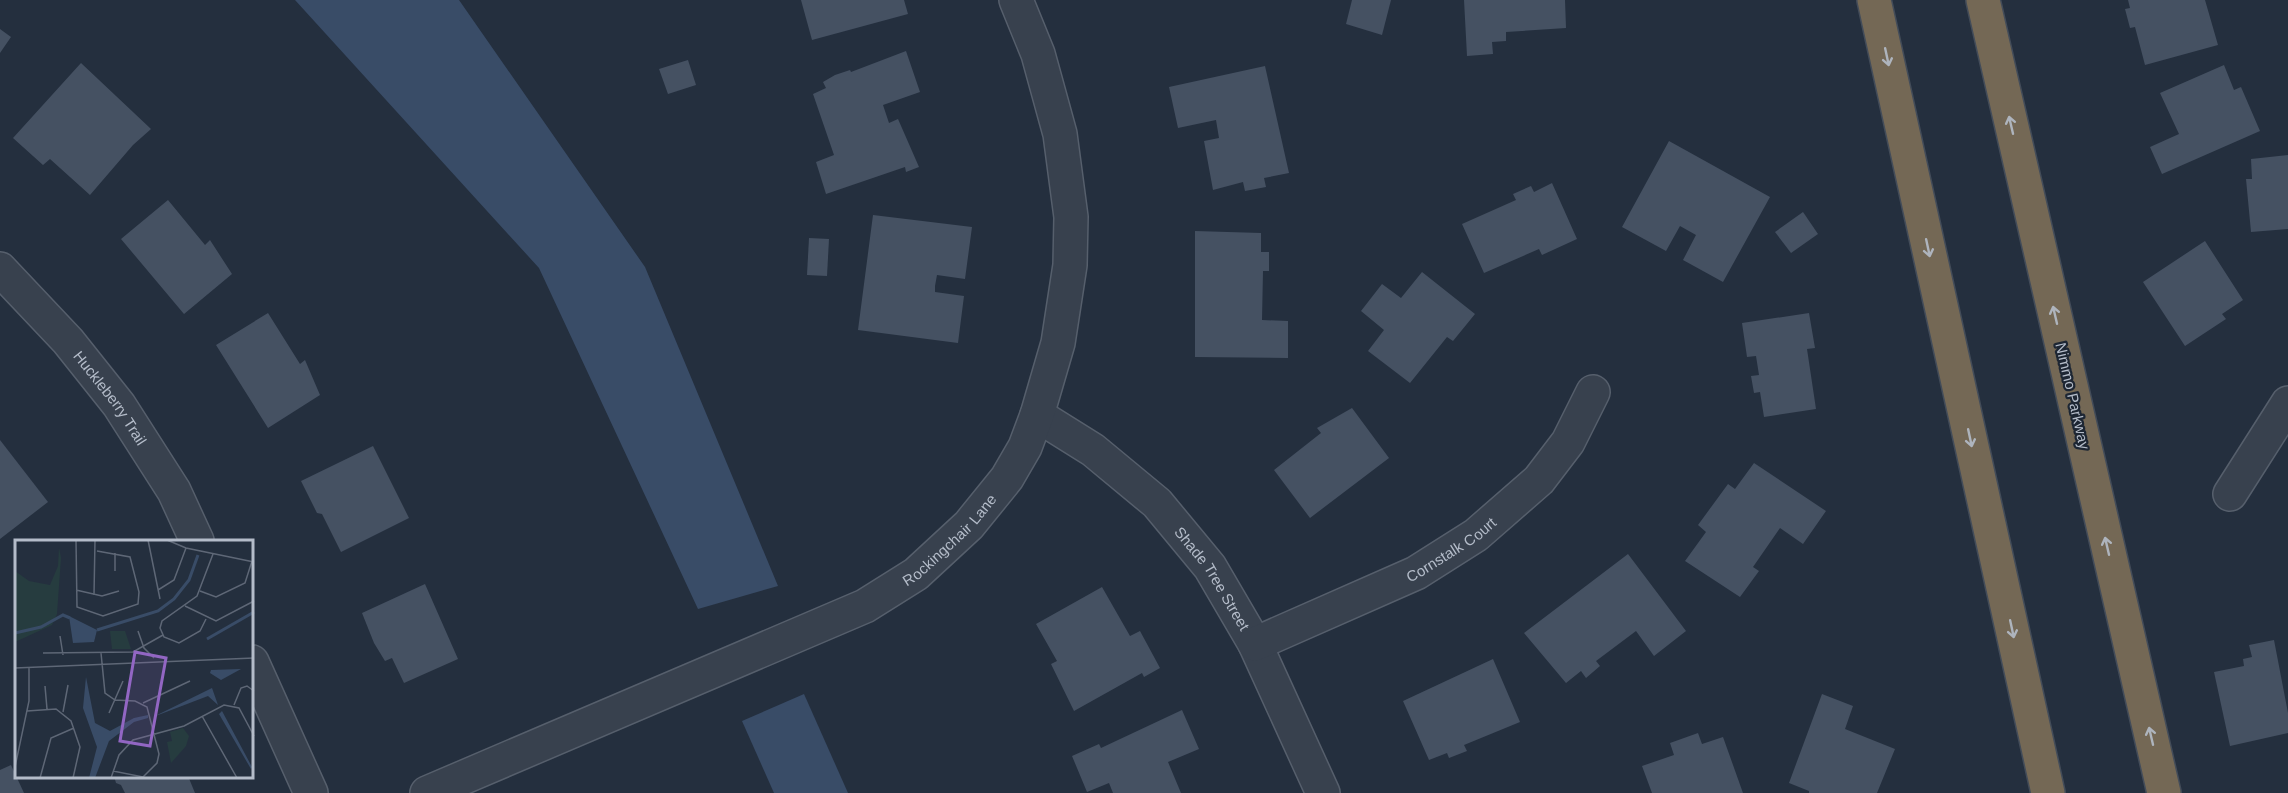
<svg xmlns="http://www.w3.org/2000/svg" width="2288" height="793" viewBox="0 0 2288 793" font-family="Arial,sans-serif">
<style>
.water{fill:#394c67}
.building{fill:#455162}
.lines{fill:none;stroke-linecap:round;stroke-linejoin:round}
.minor-casing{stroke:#565f6c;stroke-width:36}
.highway-casing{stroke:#434c59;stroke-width:36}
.minor{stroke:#38414e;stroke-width:33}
.highway{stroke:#746855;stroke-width:33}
.oneway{stroke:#aeb4bd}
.labels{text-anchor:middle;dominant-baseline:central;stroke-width:4.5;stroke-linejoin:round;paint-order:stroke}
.street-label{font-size:15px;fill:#b4bcc9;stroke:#1d2633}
.inset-river{fill:none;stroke:#394c67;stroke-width:3}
.inset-road{fill:none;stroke:#5e6776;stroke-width:1.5}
.view{fill:#9266c3;fill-opacity:0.15;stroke:#9266c3;stroke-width:3}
.inset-edge{fill:none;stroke:#b4bcc9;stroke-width:3}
</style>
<rect width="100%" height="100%" fill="#242f3e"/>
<g class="water">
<path d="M295,0h164l186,267 133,319 -80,23 -159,-341z"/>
<path d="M804,694l44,99h-74l-32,-72z"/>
</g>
<g class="building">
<path d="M801,0h103l4,14 -96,26z"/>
<path d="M1352,0h39l-9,35 -36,-11z"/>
<path d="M1464,0h101l1,28 -60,4v9l-14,1 1,12 -26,2z"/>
<path d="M2128,0h77l13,45 -73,20 -10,-38 -5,1 -5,-19 5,-1z"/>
<path d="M0,29l11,8 -11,16z"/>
<path d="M906,51l14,41 -37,13 6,18 9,-4 21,48 -13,5 -1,-5 -79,27 -10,-32 18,-7 -21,-61 13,-6 -3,-6 12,-7 15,-5 1,2z"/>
<path d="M688,60l8,25 -28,9 -9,-25z"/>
<path d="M81,63l70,66 -18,16 -43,50 -40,-36 -7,6 -30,-27z"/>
<path d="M2224,65l10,25 7,-3 19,44 -98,43 -12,-27 29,-13 -19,-41z"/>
<path d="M1265,66l24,107 -25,5 2,9 -21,4 -2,-9 -30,8 -9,-49 15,-3 -3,-18 -38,8 -9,-41z"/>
<path d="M1669,141l101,56 -47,85 -40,-22 13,-25 -16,-9 -14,25 -44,-24z"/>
<path d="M2288,155v74l-37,3 -5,-53h6l-1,-20z"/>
<path d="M1552,183l25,56 -35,16 -3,-6 -55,24 -22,-49 54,-24 -3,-6 18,-8 3,6z"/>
<path d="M168,200l37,45 5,-5 22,34 -48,40 -63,-75z"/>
<path d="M1803,212l15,22 -27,19 -16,-21z"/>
<path d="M873,215l99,12 -7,52 -28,-4 -2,11v6l29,4 -6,47 -100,-13z"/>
<path d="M1195,231l66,2v19h8v19h-6l-1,49 26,1v37l-93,-1z"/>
<path d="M809,238l20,1 -2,37 -20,-1z"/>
<path d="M2205,241l38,59 -21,14 4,5 -41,27 -42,-64z"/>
<path d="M1422,272l53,42 -22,27 -6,-4 -37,46 -42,-32 16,-21 -23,-19 21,-27 19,14z"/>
<path d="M268,313l32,51 5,-4 15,35 -52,33 -52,-83z"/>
<path d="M1809,313l6,35 -8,1 9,60 -52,8 -4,-25 -6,1 -3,-17 8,-1 -3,-19 -9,1 -5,-34z"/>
<path d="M1352,408l37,50 -79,60 -36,-48 47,-37 -4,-5z"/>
<path d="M0,440l48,62 -48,37z"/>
<path d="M373,446l36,72 -68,34 -19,-38 -5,-1 -16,-32z"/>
<path d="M1754,463l72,48 -23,33 -23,-16 -27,39 6,4 -19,26 -55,-36 21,-29 -8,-7 30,-41 7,5z"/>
<path d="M1628,554l58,77 -32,25 -18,-25 -40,30 4,5 -14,12 -5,-7 -15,12 -42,-50z"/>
<path d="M425,584l33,75 -54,24 -12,-25 -7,3 -11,-18 -12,-30z"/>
<path d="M1102,587l28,49 10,-5 20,37 -16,9 -2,-4 -68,38 -23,-47 6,-3 -21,-37z"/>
<path d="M2274,640l14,73v20l-58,13 -16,-74 30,-6 -1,-7 9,-2 -3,-12z"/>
<path d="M1493,659l27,63 -56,23 3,6 -18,7 -2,-5 -18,7 -26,-59z"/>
<path d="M1822,694l31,12 -8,23 50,20 -18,44h-68v-2l-20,-8z"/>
<path d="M1182,710l17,39 -31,13 13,31h-68l-4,-10 -22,9 -15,-36 27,-12 2,4z"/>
<path d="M1698,733l4,11 21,-7 20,56h-91l-10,-27 32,-11 -4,-12z"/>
<path d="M11,765l13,28h-24v-23z"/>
<path d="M114,776h74l7,17h-70l-4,-8 -5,-2z"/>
</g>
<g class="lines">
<g class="minor-casing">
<g id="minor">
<path id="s1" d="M0,269l68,72 51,64 55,86 23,50"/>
<path id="s2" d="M1037,415l56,35 64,53 53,64 45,77 68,149"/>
<path d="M2230,494l58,-91"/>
<path id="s3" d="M1255,644l161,-71 60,-38 63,-55 29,-38 25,-50"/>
<path d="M252,662l59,131"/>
<path id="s4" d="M427,793l438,-187 51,-32 53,-49 38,-47 18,-31 12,-32 21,-72 12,-78 1,-48 -11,-83 -22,-80 -22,-54"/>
</g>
</g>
<g class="highway-casing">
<g id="highway">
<path d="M1874,0l174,793"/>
<path d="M1983,0l181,793"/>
</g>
</g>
<use href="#minor" class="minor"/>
<use href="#highway" class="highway"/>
</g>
<defs><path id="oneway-shaft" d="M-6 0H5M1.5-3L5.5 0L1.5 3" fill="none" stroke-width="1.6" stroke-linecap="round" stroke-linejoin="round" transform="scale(1.5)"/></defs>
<g class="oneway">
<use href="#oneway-shaft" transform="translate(1887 57) rotate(78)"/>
<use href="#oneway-shaft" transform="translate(2011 125) rotate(-103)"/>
<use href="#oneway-shaft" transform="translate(1928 248) rotate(78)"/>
<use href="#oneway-shaft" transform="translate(2055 315) rotate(-103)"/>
<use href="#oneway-shaft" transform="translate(1970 438) rotate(78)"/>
<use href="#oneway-shaft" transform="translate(2107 546) rotate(-103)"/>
<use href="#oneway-shaft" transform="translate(2012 629) rotate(78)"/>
<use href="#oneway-shaft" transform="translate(2151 736) rotate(-103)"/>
</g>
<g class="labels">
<g class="street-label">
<text transform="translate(2073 396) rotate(77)">Nimmo Parkway</text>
<text stroke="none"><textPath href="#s1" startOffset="170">Huckleberry Trail</textPath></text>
<text stroke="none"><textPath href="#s4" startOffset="584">Rockingchair Lane</textPath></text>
<text stroke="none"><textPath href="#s3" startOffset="218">Cornstalk Court</textPath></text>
<text stroke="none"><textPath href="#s2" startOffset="243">Shade Tree Street</textPath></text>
</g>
</g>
<g transform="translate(15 540)">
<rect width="238" height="238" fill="#242f3e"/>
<path d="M44,8l2,10 -4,56 -5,11 -37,17v-71l14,10 21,4 8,-19zM95,91h15l6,18h-19zM168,188l6,8 -3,10 -15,17 -4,-21 5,-1 -2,-9z" fill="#263c3f"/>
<path d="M54,76l28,14 -3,12 -21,1zM226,129l-20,11 -11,-7 1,-3zM71,137l9,46 15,8 24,-13 14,-3v3l-14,4 -25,19 -14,37h-6l8,-31 -14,-39zM197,148l6,17 -10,-9 -55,21zM207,171l30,56 -1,2 -32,-55z" fill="#394c67"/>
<path class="inset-river" d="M82,90l61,-19 16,-12 15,-19 9,-25M0,93l26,-6 22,-12 7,3M192,99l47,-27"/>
<path class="inset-road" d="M61,0l1,67 26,9 35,-12 1,-12 -9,-35 -33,-6M133,0l12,59M152,0l19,8 68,14M100,13v18M61,50l26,6 17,-5M143,50l16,-10 12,-32M185,51l16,6 29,-14 7,-22M79,55l1,-55M170,66l31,15 38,-20M191,79l-6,12 -21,12 -15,-6 -4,-9 2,-7 35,-25 16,-42M123,91l6,17 10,10M45,96l3,19M28,113l90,-1 30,-17M86,113l4,40 10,7 20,1 12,6 12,47 -2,9 -14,14 -30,-6M0,128l239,-10M30,146l2,23M128,163l47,-22M219,165l7,-17 6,-2 7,5M12,171l29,-2 15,12 9,26 -7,31M48,172l5,-27M94,173l14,-32M187,176l35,62M0,227l14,-66v-33M25,238l11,-40 23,-10M96,238l8,-23 14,-15 51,-14 40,-21 15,3 15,28"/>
<path class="view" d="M120,112l31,6 -16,88 -30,-5z"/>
<rect width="238" height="238" class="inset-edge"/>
</g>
</svg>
